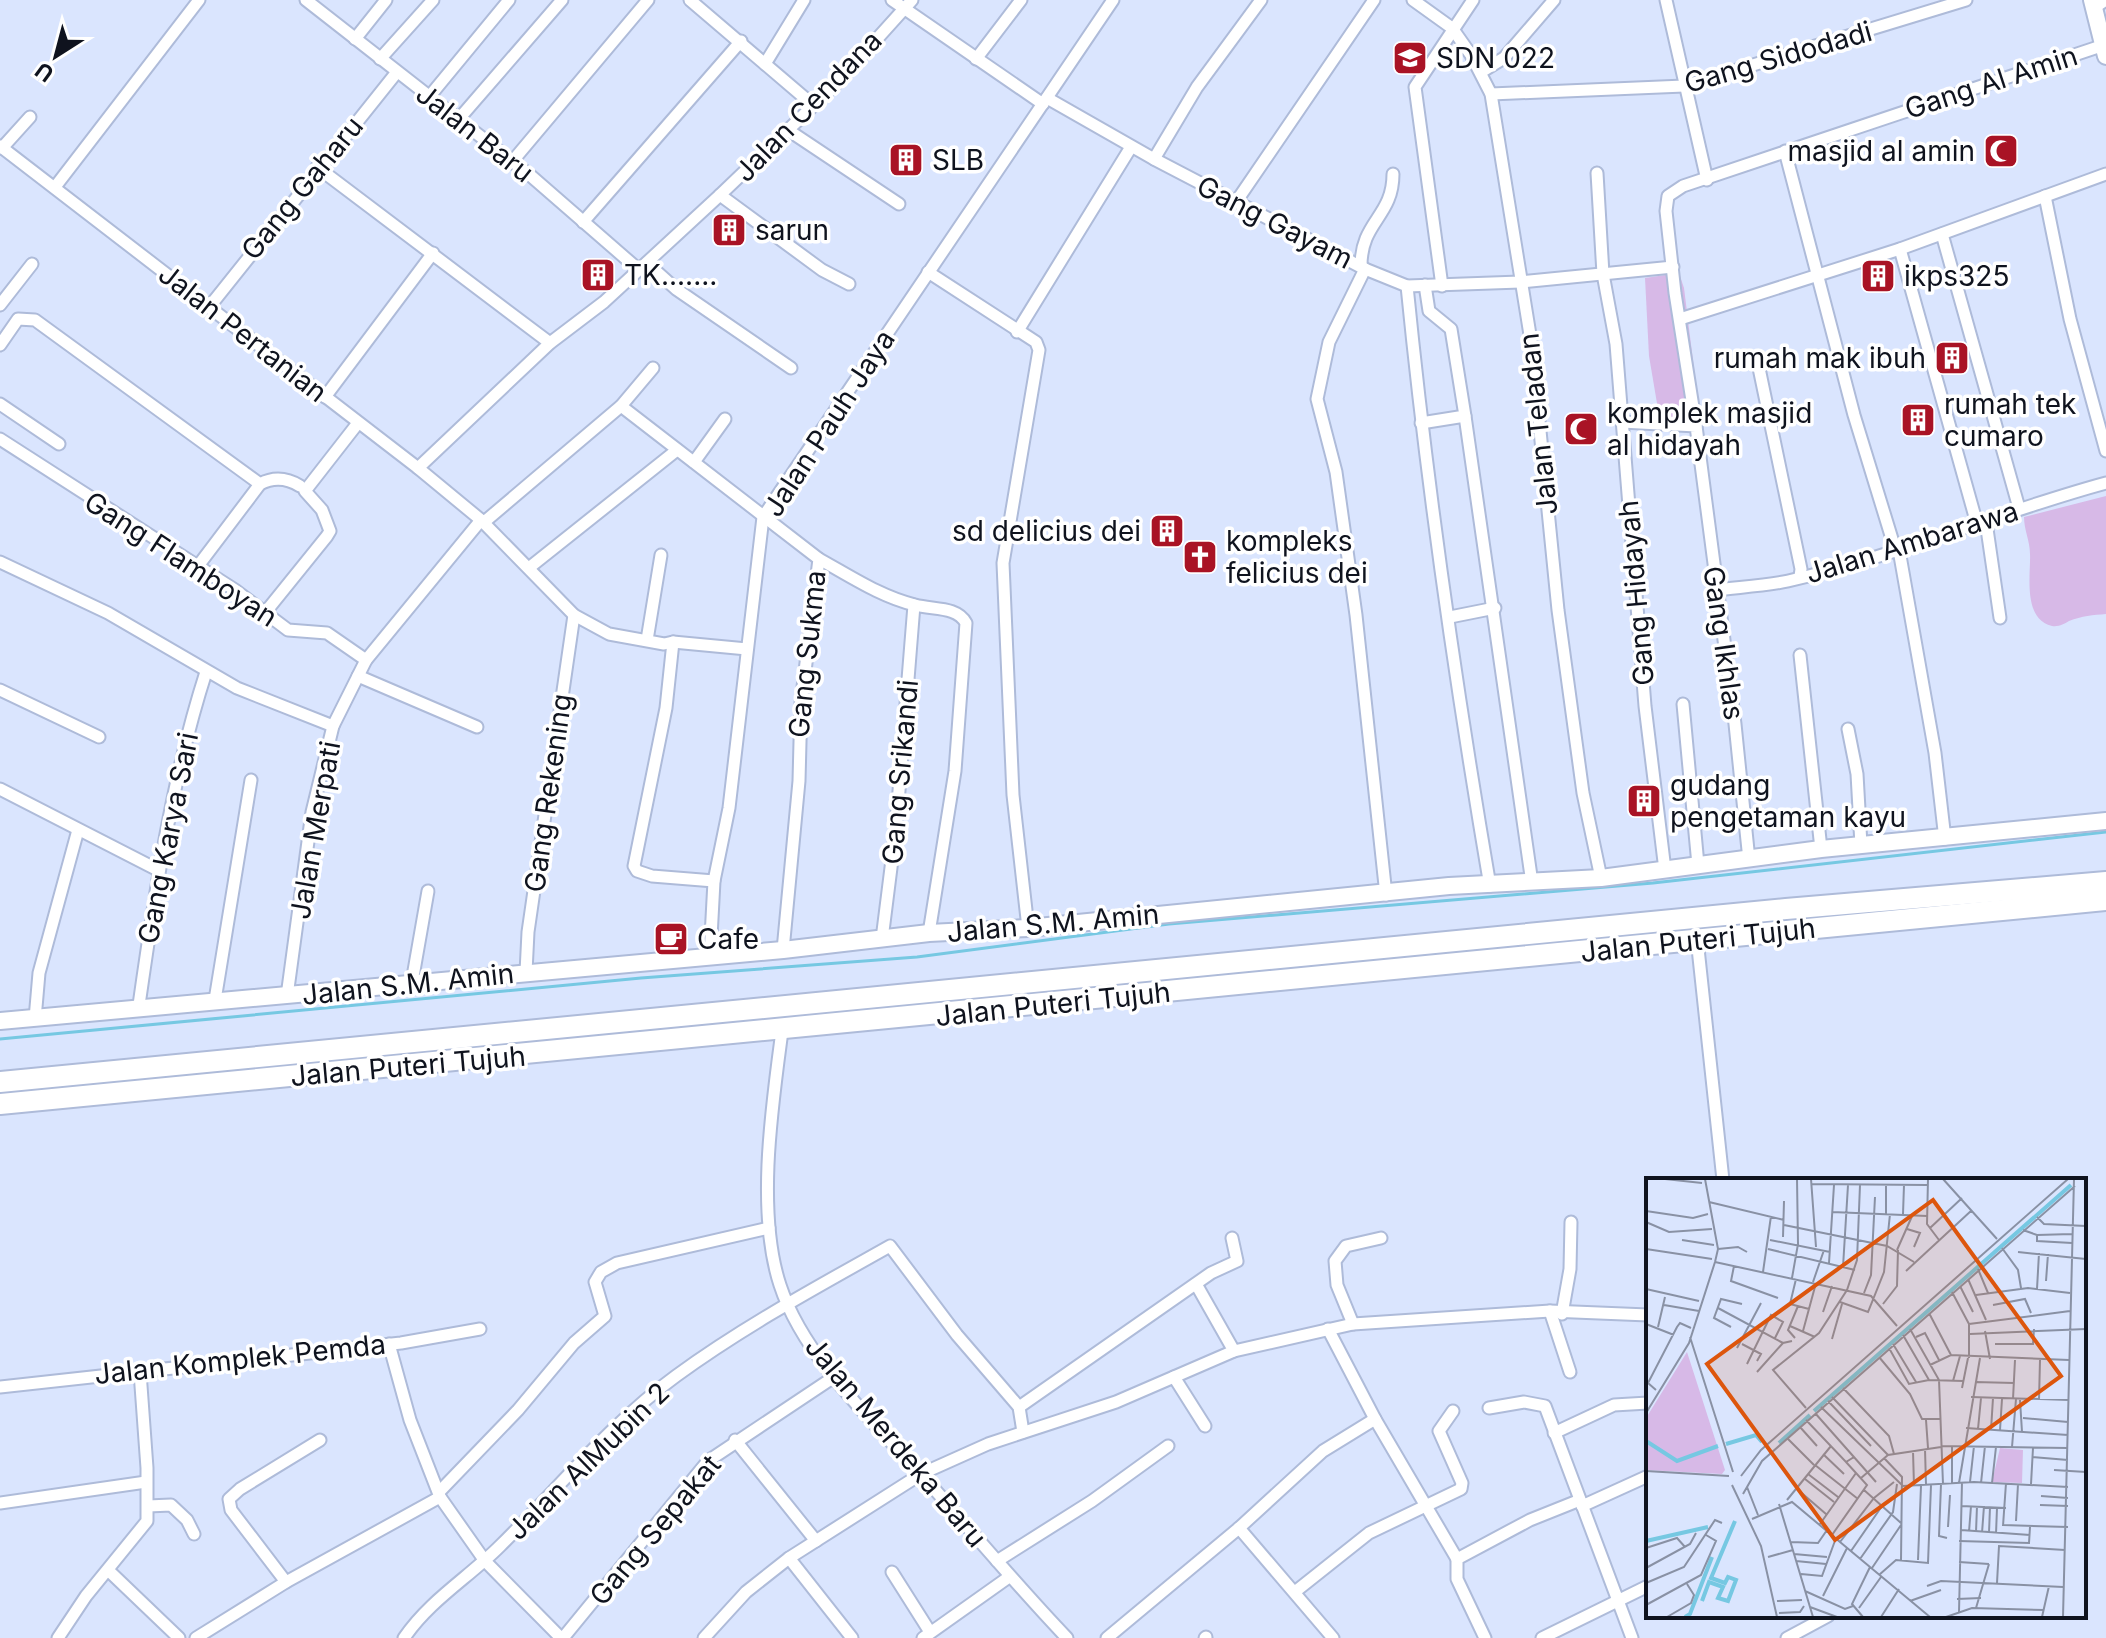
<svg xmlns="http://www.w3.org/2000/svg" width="2106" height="1638" viewBox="0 0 2106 1638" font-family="Inter,sans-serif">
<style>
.green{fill:#d7b9e7}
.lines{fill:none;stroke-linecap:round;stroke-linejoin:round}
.stream{stroke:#76c8e2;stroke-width:3}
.street-casing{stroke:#aebbd9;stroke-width:15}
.secondary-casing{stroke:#aebbd9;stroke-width:20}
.highway-casing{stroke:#aebbd9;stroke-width:24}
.street{stroke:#fff;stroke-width:11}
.secondary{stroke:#fff;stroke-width:16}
.highway{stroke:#fff;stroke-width:20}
.labels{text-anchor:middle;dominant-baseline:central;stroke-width:7;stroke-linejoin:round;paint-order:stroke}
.street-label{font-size:28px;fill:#0f131e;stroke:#fff}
.poi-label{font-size:28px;fill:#0f131e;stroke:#fff;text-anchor:start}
.inset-river{fill:none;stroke:#76c8e2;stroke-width:4}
.inset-road{fill:none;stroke:#8991a4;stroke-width:2}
.view{fill:#dd560d;fill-opacity:0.15;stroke:#dd560d;stroke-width:4}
.inset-edge{fill:none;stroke:#0f131e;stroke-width:4}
</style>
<rect width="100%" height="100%" fill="#dae5fe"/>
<g class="green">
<path d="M1679,273l5,15 17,137 -41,-4 -11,-65 -4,-78z"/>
<path d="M2106,496v118c-13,1 -24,2 -37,7 -5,3 -10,6 -17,5 -30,-7 -21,-53 -22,-72 0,-13 -6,-24 -6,-37z"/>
</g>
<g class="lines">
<path class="stream" d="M0,1039l641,-61 276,-21 252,-33 484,-41 453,-51"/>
<g class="street-casing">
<g id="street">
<path d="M306,0l225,176 108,94"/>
<path d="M690,0l123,105"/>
<path d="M892,0l151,104"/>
<path d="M1413,0l39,28 19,27 20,39 40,247 27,269 25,183 18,85"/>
<path d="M1666,0l41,180"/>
<path d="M2095,7l11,-7"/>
<path d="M355,39l31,-39"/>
<path d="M380,59l53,-59"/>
<path d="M976,59l45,-59"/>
<path d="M765,64l39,-64"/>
<path d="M1481,72l23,-14 50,-58"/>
<path d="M1491,94l193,-8 282,-86"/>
<path d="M429,97l80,-97"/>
<path d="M1047,98l107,61 211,110 42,17 113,-4 153,-15"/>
<path d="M458,120l104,-120"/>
<path d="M788,130l111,74"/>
<path d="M0,146l418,322 63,52 93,95 35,19 55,10 9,-2 74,7"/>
<path d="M2,148l28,-31"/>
<path d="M1785,151l69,264 42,137"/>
<path d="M1154,159l43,-72 64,-87"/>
<path d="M511,163l137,-163"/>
<path d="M317,167l233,176"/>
<path d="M1597,173l6,101 13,70 29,362 20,164"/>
<path d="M55,187l144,-187"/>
<path d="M720,195l102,75 27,14"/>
<path d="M2045,196l25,123 36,132"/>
<path d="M1236,202l138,-202"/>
<path d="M583,222l158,-181"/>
<path d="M1942,234l77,274"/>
<path d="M1900,249l77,275"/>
<path d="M647,263l29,26 115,79"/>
<path d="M1361,266c0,-45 32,-49 32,-92"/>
<path d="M1365,269l-36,73 -12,57 19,73 20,143 30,280"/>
<path d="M928,272l108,70 3,8 -36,213 10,232 15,133"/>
<path d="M1407,286c20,201 49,401 83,600"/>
<path d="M1442,286l-27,-199 58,-87"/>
<path d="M0,305l32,-41"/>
<path d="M210,306l187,-234"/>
<path d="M1680,319l220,-70 206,-75"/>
<path d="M1017,332l114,-185"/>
<path d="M0,345l18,-26 17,1 225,164"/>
<path d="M1759,368l42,201 -1,8"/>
<path d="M325,397l108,-144"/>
<path d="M0,404l59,40"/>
<path d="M621,406l198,153 -18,144 -2,78 -16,169"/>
<path d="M1465,416l67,467"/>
<path d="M1622,422l74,4 39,298 14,136"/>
<path d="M1421,423l44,-7 -14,-87 -22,-18 -4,-26"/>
<path d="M1696,426l-21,-133 -9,-82 2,-15 15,-10 421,-141"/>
<path d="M0,439l235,151 53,40 39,3 39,27"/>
<path d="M694,462l31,-43"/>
<path d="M418,468l132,-125 54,-41 116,-107 119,-114 73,-81"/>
<path d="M1986,522l14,96"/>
<path d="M483,523l138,-117 32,-38"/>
<path d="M1899,550l36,203 10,86"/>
<path d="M819,559c31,17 62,38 96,46 18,5 42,1 51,18l-11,148 -26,162"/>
<path d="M0,562l108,51 129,75 96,38"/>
<path d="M198,566l62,-82c13,-7 27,-6 40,2"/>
<path d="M530,567l147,-117"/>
<path d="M1715,590c24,-3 50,-4 73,-9 109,-25 211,-69 318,-98"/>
<path d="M264,614l63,-78 3,-5 -8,-21 -17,-19 53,-68"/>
<path d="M1450,617l45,-9"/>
<path d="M647,640l14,-85"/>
<path d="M673,642l-7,66 -32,158 3,5 15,5 62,5"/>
<path d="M1800,655l21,194"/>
<path d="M358,676l119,51"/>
<path d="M0,690l99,47"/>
<path d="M1683,704l15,161"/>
<path d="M1848,729l9,45 4,71"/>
<path d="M0,789l158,81"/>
<path d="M882,939l14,-111 18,-223"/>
<path d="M1697,939l26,241"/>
<path d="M710,956l4,-75 15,-73 34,-291 350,-517"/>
<path d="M526,972l2,-40 46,-317"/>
<path d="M412,982l16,-91"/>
<path d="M287,996l25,-184 21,-86 33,-66 115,-140"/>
<path d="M215,1000l36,-220"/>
<path d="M139,1005c16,-112 32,-224 67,-333"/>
<path d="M35,1019l4,-46 39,-143"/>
<path d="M782,1031c-10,75 -26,181 -2,254 24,74 98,141 149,198 46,52 90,105 138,155"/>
<path d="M1196,1284l38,67"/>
<path d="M1550,1311l20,61"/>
<path d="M1562,1314l8,-45 1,-47"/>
<path d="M1353,1324l-16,-39 -2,-24 11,-15 35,-8"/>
<path d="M1328,1329l47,90 82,140"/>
<path d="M389,1344l21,76 30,77 45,64 76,77"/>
<path d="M1174,1377l31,49"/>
<path d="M0,1387l401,-44 79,-14"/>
<path d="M1019,1407l192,-134 26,-12 -5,-23"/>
<path d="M1489,1408l35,-6 21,4 87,232"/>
<path d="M1554,1433l60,-28 34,-2"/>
<path d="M735,1440l81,101"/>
<path d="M440,1491l78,-81 56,-67 31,-27 -10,-34 6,-10 16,-9 152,-35"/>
<path d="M0,1503l146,-21"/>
<path d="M148,1506l23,-1 16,15 7,14"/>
<path d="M1582,1506l66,-30"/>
<path d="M1239,1528l94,110"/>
<path d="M789,1558l63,80"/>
<path d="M997,1561l95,-60 76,-55"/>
<path d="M109,1571l70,67"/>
<path d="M892,1572l38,60"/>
<path d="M286,1582l-55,-72 -2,-11 11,-10 80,-49"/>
<path d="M1296,1591l73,-58 92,-44 1,-6 -23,-52 14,-20"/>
<path d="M58,1638l28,-42 61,-75v-53l-7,-96"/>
<path d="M196,1638l90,-56 154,-85"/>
<path d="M404,1638c26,-38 64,-60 96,-92 58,-57 110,-122 176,-170 67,-49 141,-89 214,-130l67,89 62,72 4,25"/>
<path d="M563,1638l145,-177 126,-84"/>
<path d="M704,1638l42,-46 43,-34 132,-84 67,-30 128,-42 118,-51 119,-27 197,-13 98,4"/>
<path d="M923,1638l86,-61"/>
<path d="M1107,1638l132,-110 84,-77 52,-32"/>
<path d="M1205,1638l1,-1"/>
<path d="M1485,1638l-28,-59v-20l73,-39 50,-20"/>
<path d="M1542,1638l106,-52"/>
<path d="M1787,1638l41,-22"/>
</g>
</g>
<g class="secondary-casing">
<g id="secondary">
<path d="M2092,0l14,56"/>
<path d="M0,1021l783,-71 146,-17 99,-5 421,-42 152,-8 220,-29 285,-28"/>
</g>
</g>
<g class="highway-casing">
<g id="highway">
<path d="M0,1082l1786,-173 320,-27"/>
<path d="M0,1104l2106,-204"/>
</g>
</g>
<use href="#street" class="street"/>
<use href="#secondary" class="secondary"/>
<use href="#highway" class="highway"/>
</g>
<defs>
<g id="school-square" transform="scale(1.8)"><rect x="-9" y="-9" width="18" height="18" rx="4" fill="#a91325" stroke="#fff"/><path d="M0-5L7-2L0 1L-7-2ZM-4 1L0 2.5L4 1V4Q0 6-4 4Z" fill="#fff"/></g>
<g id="mosque-square" transform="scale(1.8)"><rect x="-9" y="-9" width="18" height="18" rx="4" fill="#a91325" stroke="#fff"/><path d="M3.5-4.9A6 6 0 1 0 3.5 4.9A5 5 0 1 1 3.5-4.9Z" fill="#fff"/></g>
<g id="building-square" transform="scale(1.8)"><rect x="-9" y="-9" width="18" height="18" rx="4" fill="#a91325" stroke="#fff"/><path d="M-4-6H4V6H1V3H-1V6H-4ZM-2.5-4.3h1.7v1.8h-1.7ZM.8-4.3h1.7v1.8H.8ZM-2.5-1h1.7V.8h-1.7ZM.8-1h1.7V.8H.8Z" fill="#fff"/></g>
<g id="church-square" transform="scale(1.8)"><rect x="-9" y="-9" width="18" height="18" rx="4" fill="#a91325" stroke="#fff"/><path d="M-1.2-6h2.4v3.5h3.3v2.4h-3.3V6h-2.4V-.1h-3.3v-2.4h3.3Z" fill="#fff"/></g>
<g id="cafe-square" transform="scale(1.8)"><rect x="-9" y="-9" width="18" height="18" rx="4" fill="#a91325" stroke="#fff"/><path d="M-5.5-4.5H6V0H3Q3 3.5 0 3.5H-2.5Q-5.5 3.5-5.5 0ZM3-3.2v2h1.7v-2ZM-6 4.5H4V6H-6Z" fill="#fff"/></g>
</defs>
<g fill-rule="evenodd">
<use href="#school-square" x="1410" y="58"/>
<use href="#mosque-square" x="2001" y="151"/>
<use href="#building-square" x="906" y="160"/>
<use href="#building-square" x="729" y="230"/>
<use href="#building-square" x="598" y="275"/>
<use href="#building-square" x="1878" y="276"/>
<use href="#building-square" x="1952" y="358"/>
<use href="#building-square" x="1918" y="420"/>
<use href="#mosque-square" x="1581" y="429"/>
<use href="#building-square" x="1167" y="531"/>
<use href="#church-square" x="1200" y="557"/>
<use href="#building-square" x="1644" y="801"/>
<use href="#cafe-square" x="671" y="939"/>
</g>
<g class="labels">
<g class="street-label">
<text transform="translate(1778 57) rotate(-16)">Gang Sidodadi</text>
<text transform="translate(1991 82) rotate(-18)">Gang Al Amin</text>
<text transform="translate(808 106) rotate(-46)">Jalan Cendana</text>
<text transform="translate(475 133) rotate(38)">Jalan Baru</text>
<text transform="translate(302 188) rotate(-51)">Gang Gaharu</text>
<text transform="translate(1275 222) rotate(27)">Gang Gayam</text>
<text transform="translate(243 333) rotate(38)">Jalan Pertanian</text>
<text transform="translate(829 423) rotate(-57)">Jalan Pauh Jaya</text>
<text transform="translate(1538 424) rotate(-96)">Jalan Teladan</text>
<text transform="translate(1912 542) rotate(-17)">Jalan Ambarawa</text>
<text transform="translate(181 559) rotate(33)">Gang Flamboyan</text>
<text transform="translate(1636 593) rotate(-95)">Gang Hidayah</text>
<text transform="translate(1724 643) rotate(82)">Gang Ikhlas</text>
<text transform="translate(807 654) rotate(-84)">Gang Sukma</text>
<text transform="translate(900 772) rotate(-85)">Gang Srikandi</text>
<text transform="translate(548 793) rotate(-82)">Gang Rekening</text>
<text transform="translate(315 830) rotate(-80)">Jalan Merpati</text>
<text transform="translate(168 838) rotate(-79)">Gang Karya Sari</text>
<text transform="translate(1053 923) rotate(-5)">Jalan S.M. Amin</text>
<text transform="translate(1698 940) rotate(-6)">Jalan Puteri Tujuh</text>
<text transform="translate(408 984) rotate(-6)">Jalan S.M. Amin</text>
<text transform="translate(1053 1004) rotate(-6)">Jalan Puteri Tujuh</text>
<text transform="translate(408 1066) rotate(-5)">Jalan Puteri Tujuh</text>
<text transform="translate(240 1359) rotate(-6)">Jalan Komplek Pemda</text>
<text transform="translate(896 1442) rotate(50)">Jalan Merdeka Baru</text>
<text transform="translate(588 1461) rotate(-44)">Jalan AlMubin 2</text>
<text transform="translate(655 1530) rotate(-50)">Gang Sepakat</text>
</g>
<g class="poi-label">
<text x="1436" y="58">SDN 022</text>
<text x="1975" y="151" text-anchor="end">masjid al amin</text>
<text x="932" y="160">SLB</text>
<text x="755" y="230">sarun</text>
<text x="624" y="275">TK.......</text>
<text x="1904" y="276">ikps325</text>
<text x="1926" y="358" text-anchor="end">rumah mak ibuh</text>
<text x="1944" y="404">rumah tek<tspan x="1944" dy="32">cumaro</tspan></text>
<text x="1607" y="413">komplek masjid<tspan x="1607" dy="32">al hidayah</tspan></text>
<text x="1141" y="531" text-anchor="end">sd delicius dei</text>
<text x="1226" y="541">kompleks<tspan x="1226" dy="32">felicius dei</tspan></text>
<text x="1670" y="785">gudang<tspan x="1670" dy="32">pengetaman kayu</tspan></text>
<text x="697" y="939">Cafe</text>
</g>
</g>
<g transform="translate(1646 1178)">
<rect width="440" height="440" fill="#dae5fe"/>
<path d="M41,174l38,118 -3,4 -76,-4v-52zM354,270l23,2 -1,33 -30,-1z" fill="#d7b9e7"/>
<path class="inset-river" d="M168,233l257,-226M0,263l31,20 41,-15M133,265l31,-28M80,266l30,-9 6,7M0,363l62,-14M56,423l7,-19 14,5 -5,11 10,3 8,-21 -8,-3 -3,6 -14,-5 24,-57M39,439l5,-3 22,-57"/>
<path class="inset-road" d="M19,1l37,4M165,1l5,68M282,1l-1,45 12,16M297,1l54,60M166,6l115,1M240,7v29M63,24l75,18M0,33l47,7 15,-4M186,34l95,4M257,36l1,-29M391,39l7,7 42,2M0,44l23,10 43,-3M138,47l103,21 27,16M284,50l32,-30M261,51l13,4 -6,14M377,52l14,5v6l35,2M391,57l35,-1M137,59l1,-36M36,62l32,5M124,62l60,12M356,70l16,22 3,18M0,71l66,10M72,71l20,-2 9,5M122,71l87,21M251,72l16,-36M372,74l68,7M69,84l156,34 26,30M183,85l5,-78M88,88l-3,15 47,17M197,89l5,-82M332,91l10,24M260,93l66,-61M117,94l8,-56M146,100l6,-34 -1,-65M150,101l-6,25 19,5M322,101l18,41M400,103l2,-27M167,104l11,-32M314,108l13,26M0,111l53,12M391,111l2,-36M306,114l17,32v34M218,115l7,-18 4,-78M330,117l52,-7 42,5M194,124l28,10 16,-40 6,-58M237,126l14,-18 1,-36M18,127l35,6M347,127l32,-6 6,14M72,130l65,35M177,134l9,-26M283,135l22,42M0,146l28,11M323,146l101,-13M144,148l25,11M12,149l7,-30M85,149l-17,-9 7,-19 21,5M264,151l29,51 4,104M157,153l13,-48M339,153l5,28M324,156l116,-5M257,157l26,45 34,1M44,159l43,135M270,159l9,-4 14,27M149,160l-7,-8 10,-24M186,161l10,-35M96,166l19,10 -4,7M247,166l23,38M349,166h38l1,-15M91,170l24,-45M243,170l20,36 20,-4M233,179l31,37 12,25h18M101,186l24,-49 12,7 -8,16M284,187l21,-10 118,5M111,194l26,-29 9,-2M307,203l7,-25M329,204l39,1M197,210l46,48 5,18M316,210l6,-30M10,212l-8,-7 29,-56 3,-4 11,5M186,219l56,58M325,219l98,3M367,221l2,-39M374,222l2,32M393,222l1,-40M182,223l43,45M175,229l82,79 71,-4 94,5M160,230l-33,-38 46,-37 28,-43 10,-30 3,-75M0,235l43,-70 26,-81 3,-13 -13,-70M169,235l61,69M377,240l45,4M160,242l40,42 8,-5M280,242l2,28M154,249l17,19M320,250l102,7M332,251l3,-31M345,252l2,-32M354,252l2,-31M141,260l27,27M295,268l127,2M306,268v37M366,269l4,-48M279,271l1,36M267,273l1,35M177,276l21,20M386,279l36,3M238,280l18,19 -1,83M169,287l43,34M408,292l32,2M0,293l83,5M162,296l30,23M95,298l20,-26 307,-271M215,300l27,-23 53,-8M159,301l29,23M324,304l4,-36M313,305l21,-125M335,305l4,-37M346,305l4,-36M295,306l-2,52 8,2M385,306l2,-36M86,307l29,61 16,71M101,309l11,28M151,311l29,25M218,312l37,33M97,316l19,-33 313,-275M395,318l27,2M141,322l44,-54M133,326l34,113M394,327l28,1M315,328l45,2M106,341l40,-17 138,115M370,343l2,-37M174,346l36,-51M357,347l65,2M357,348l3,-43M302,349l2,-32M315,352l69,5M323,354l2,-26M330,354l1,-26M336,355l2,-27M343,355l1,-26M350,356l1,-26M186,357l35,-50 -21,-23M313,363l70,2 1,-16M145,364l27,1 9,-13M194,364l34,-44 20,-16M0,370l31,-10 8,9M205,373l31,-45M148,376l33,3M122,379l25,-7M214,381l33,-47 4,-28M272,382l3,-74M150,383l30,3M313,384l30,2M0,390l44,-24 6,-11M226,390l29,-43M155,396l21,2 14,-38M233,397l17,-15 32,3 3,-78M0,405l38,-16 31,-47 7,3M351,405l2,-37 66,4M281,408l14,-5 122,6M159,413l40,18 8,-3M177,418l24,-48M311,421l24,-1M131,423l25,-1M264,423l31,-11M0,427l55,-30 15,-34 -10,-6M164,429l27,10M213,430l22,-31M330,430l13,-44M313,434l3,-130M133,435l21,-1 4,-6M21,439l24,-14 3,-8 -7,-11M217,439l-11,-13 18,-37M235,439l18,-28M300,439l26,-9 72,2M396,439l7,-31M417,439l11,-438"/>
<path class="view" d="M287,22l128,176 -226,164 -128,-176z"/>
<rect width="440" height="440" class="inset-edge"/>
</g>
<g transform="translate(56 56) rotate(216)" stroke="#ffffff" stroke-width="6" paint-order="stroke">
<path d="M0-6L14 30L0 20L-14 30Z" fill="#0f131e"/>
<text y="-12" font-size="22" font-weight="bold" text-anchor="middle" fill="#0f131e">U</text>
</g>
</svg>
